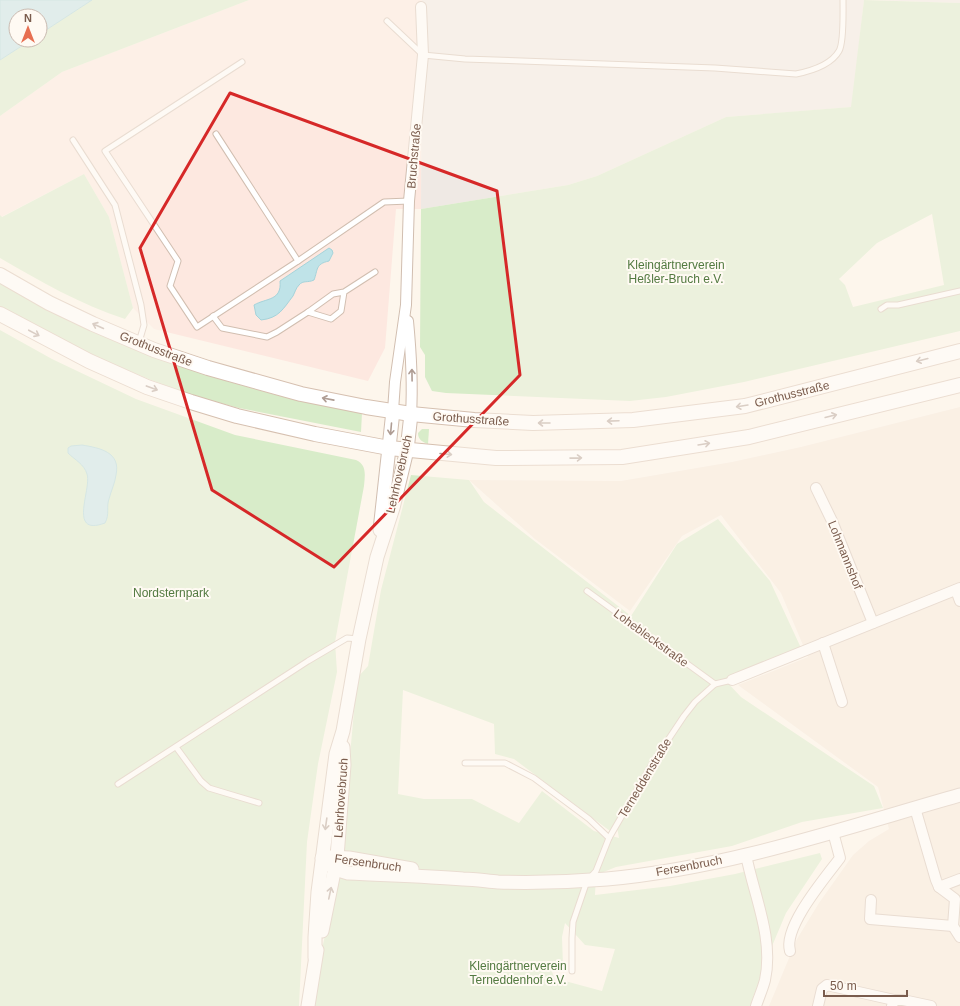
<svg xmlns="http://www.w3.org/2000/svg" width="960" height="1006" viewBox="0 0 960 1006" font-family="Arial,sans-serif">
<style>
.residential{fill:#f5e8da}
.commercial{fill:#fde8e0}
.industrial{fill:#efe9e4}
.green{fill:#d8ecc9;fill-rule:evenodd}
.water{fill:#bfe3e8;stroke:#a5d3da}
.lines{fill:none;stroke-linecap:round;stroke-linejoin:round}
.service-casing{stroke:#d1beb0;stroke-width:7}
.minor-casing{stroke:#d1beb0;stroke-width:12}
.tertiary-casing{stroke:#d1beb0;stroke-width:15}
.secondary-casing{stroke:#d6c0b0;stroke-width:16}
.service{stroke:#fff;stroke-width:5}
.minor{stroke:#fff;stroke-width:10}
.tertiary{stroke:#fff;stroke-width:13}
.secondary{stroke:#fff;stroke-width:14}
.oneway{stroke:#af9d94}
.marked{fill:none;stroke:#d62828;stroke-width:3;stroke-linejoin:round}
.labels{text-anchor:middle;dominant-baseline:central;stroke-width:4;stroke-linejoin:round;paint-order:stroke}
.street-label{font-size:12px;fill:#7a5c4d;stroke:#fffaf3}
.park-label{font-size:12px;fill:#537a41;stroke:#fffaf3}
</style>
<rect width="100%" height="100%" fill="#fdf6ec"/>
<path class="residential" d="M960,407v599h-191l28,-67 22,-36 34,-48 16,-14 20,-12 -11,-42 -140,-102 70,-28 -27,-64 -60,-78 -39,21 -52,75 -95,-72 -66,-59 152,1 111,-19 69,-15z"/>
<path class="commercial" d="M249,0h173l-1,209h-25l-11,139 -17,33 -214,-52 -21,-21 -24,-91 -25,-43 -83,43 -1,-2v-99l62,-44z"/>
<g class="industrial">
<path d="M422,0h442l-12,107 -126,10 -129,59 -29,9 -147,24z"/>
<path d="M877,0h83v3l-32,-1z"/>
</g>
<g class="green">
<path d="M92,0h157l-187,72 -62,44v-56l31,-20h9v-6z"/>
<path d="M864,0l96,3v328l-216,51 -78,15 -36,4 -184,-8 -14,-2 -7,-14v-22l-5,-8 1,-138 147,-24 29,-9 129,-59 125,-10zM932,214l12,71 -91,22 -8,-22 -6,-6 38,-36z"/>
<path d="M84,174l25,43 24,91 -8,11c-44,-14 -85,-38 -125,-61v-43l2,2z"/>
<path d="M0,283l152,73 54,19 56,16 37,10 63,12 -1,19 -122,-24 -45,-12 -43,-16 -59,-25 -92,-49z"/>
<path d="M0,330l52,29 84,40 99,36 121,25c11,5 9,15 8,26l-29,156 2,30 -19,92 -11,78 -8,164h-299z"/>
<path d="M422,429h7l-1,15c-5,-2 -10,-4 -10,-11z"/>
<path d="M411,475l58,5 15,22 147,114 46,-72 41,-25 52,62 31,67 -75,33 15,16 133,89 9,22 -81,14 -70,24 -116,21 -20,8 -1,20 75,-9 65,-12 85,-21 2,6 -36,54 -19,45 -17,48h-437l7,-49 14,-60 15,-131 8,-88 11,-12 13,-76zM403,690l91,34 1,30 19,5 96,72 6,-9 3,16 -25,-7 -52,-40 -23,32 -47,-24h-48l-26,-5zM565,923l20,22 30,4 -13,42 -37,-10 -10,-1 -4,-11 12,-4 -1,-28z"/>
</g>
<g class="water">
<path d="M0,0h92l-52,34v-18h-24v24h15l-31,20z"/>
<path d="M329,248l3,2 1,3 -4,8c-14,3 -11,9 -15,19 -6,3 -11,0 -15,5 -3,3 -4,7 -6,11 -10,13 -14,22 -32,24l-5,-5 -2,-10c12,-7 28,-4 26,-24z"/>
<path d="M82,445c18,3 39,7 34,30 -1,8 -5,16 -7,24 -3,8 1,15 -4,24 -38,14 -13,-34 -18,-49 -3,-10 -12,-14 -19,-21v-5l3,-2z"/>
</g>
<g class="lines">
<g class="service-casing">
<g id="service">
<path d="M387,21l36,34 42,4 250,9 81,6c15,-3 35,-9 43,-23 5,-8 4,-40 4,-51"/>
<path d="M242,62l-137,89 73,110 -8,25 27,41 101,-66 86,-59 25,-1"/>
<path d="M216,134l82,127"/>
<path d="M73,140l42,65 26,100 3,20 -5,17"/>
<path d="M344,292l-11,2 -25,18 23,7 10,-8 3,-19 31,-20"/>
<path d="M881,309l6,-4h11l62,-14"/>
<path d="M213,316l9,12 45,9 10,-5 31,-20"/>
<path d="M587,591l128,93"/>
<path d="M176,747l25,34 8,7 50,15"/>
<path d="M465,763h40l29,15 55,41 20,19"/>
<path d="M118,784l190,-123 39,-23 12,1"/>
<path d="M572,971v-33l1,-16 14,-41 9,-10 13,-33 43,-74 32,-48 11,-14 20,-18 17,-4"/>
</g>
</g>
<g class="minor-casing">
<g id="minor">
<path d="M408,321c3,31 5,61 3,93"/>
<path d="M393,411l2,-29 11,-77 3,-104 14,-146 -2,-48"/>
<path d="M816,488l16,33 41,102"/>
<path d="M956,590l4,11"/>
<path d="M823,643l19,59"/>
<path d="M732,680l228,-92"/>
<path d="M915,808l21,72 3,7 16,12 -2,27 7,11"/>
<path d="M746,855c8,41 28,83 19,125 -2,8 -6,17 -9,26"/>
<path d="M939,887l21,-8"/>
<path d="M871,900l-1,19 83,7"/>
<path d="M790,951c-7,-24 35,-73 50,-93l-7,-26"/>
<path d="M818,1006l4,-17 5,-4 67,15"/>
<path d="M892,1006l2,-6h9l28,6"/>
</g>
</g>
<g class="tertiary-casing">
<g id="tertiary">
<path d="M380,530l13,-119"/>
<path d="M330,857l19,1 63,11"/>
<path d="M322,858l13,11 13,4c38,2 77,3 115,6 12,0 23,2 35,3 36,1 73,0 109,-3 121,-11 237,-51 353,-84"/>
<path d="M322,931l15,-74 7,-92 -1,-18"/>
<path d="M315,958v-21l3,-45 18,-138 7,-23 16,-92 18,-82 16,-49 14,-58 4,-36"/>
<path d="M308,1006l9,-56"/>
</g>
</g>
<g class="secondary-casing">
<g id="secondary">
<path d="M0,275l49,28 44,21 61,26 54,18 93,26 65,13 45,7 63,6 59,3 100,-3 112,-14 215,-55"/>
<path d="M0,314l89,47 58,26 44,15 46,14 78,18 74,14 107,10 126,-1 127,-20 211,-52"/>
</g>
</g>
<use href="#service" class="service"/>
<use href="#minor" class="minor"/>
<use href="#tertiary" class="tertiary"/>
<use href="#secondary" class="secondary"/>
</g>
<defs><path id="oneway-shaft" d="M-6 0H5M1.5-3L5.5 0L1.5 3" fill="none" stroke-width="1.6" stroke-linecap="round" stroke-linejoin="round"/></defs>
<g class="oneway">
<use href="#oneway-shaft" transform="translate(98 326) rotate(-156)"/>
<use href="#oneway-shaft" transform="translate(34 333) rotate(28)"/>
<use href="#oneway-shaft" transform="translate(922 360) rotate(166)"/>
<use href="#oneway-shaft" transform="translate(412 375) rotate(-91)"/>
<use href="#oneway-shaft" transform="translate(152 388) rotate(20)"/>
<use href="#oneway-shaft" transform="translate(328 399) rotate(-169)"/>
<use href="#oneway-shaft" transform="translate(742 406) rotate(171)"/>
<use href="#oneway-shaft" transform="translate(831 416) rotate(-14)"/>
<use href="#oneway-shaft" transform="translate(613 421) rotate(178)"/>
<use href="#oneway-shaft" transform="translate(544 423) rotate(180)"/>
<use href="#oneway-shaft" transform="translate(391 429) rotate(95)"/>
<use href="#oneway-shaft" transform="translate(704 444) rotate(-9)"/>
<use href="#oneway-shaft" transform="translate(446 454) rotate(5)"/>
<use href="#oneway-shaft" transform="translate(576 458) rotate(-1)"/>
<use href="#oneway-shaft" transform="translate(326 824) rotate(98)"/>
<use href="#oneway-shaft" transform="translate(330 893) rotate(-78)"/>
</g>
<path d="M0 0H960V1006H0ZM230,93l267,98 23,184 -186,192 -122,-77 -72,-242z" fill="#fdf6ec" fill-opacity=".55" fill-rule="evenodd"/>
<path class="marked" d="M230,93l267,98 23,184 -186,192 -122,-77 -72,-242z"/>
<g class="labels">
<g class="street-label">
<text transform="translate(414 156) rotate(-85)">Bruchstraße</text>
<text transform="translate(156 349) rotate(21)">Grothusstraße</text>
<text transform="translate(792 394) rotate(-14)">Grothusstraße</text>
<text transform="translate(471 419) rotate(4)">Grothusstraße</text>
<text transform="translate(399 474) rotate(-77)">Lehrhovebruch</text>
<text transform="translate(845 555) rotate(68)">Lohmannshof</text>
<text transform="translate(651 638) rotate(36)">Lohebleckstraße</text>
<text transform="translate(645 778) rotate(-59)">Terneddenstraße</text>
<text transform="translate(341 798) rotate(-86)">Lehrhovebruch</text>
<text transform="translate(368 863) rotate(8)">Fersenbruch</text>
<text transform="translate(689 866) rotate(-11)">Fersenbruch</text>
</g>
<g class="park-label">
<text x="676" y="265">Kleingärtnerverein<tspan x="676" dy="14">Heßler-Bruch e.V.</tspan></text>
<text x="171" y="593">Nordsternpark</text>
<text x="518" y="966">Kleingärtnerverein<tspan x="518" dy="14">Terneddenhof e.V.</tspan></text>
</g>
</g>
<g transform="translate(28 28)"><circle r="19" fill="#fffaf3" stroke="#cabbb1"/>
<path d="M0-3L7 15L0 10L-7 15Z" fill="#e76f51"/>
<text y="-6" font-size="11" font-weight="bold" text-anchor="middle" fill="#7a5c4d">N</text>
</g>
<path d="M824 990v6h83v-6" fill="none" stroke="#7a5c4d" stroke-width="2"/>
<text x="830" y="990" font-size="12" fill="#7a5c4d" stroke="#fffaf3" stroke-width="3" paint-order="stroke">50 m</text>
</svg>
